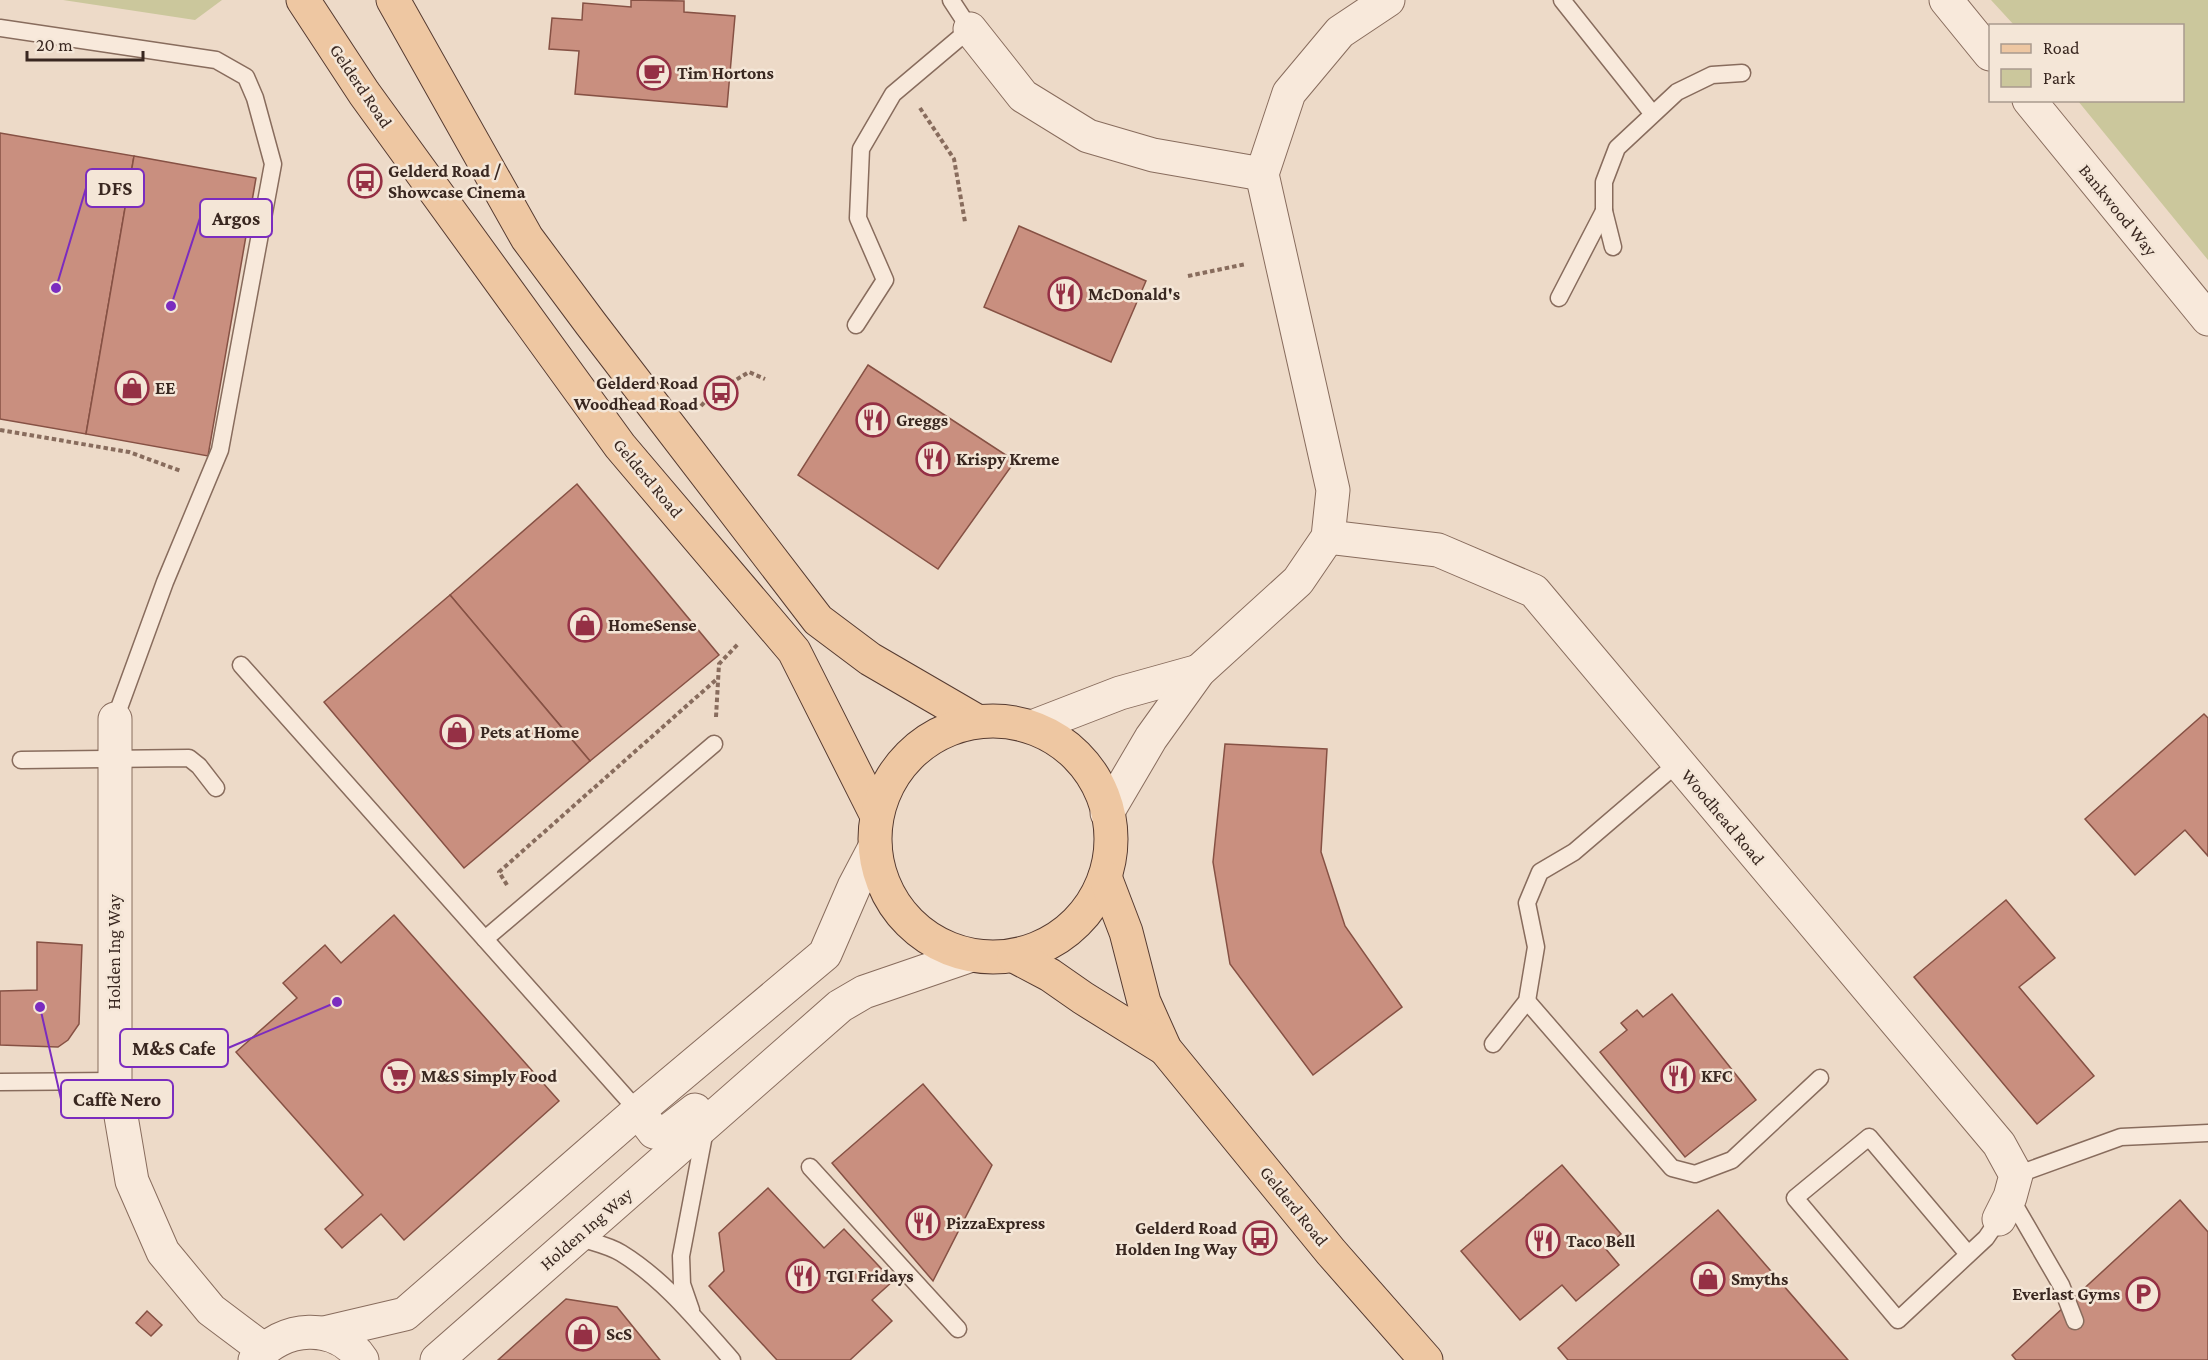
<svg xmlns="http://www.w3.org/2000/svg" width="2208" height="1360" viewBox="0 0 2208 1360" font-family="'Crimson Pro',serif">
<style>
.green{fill:#cbc79c}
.building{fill:#c98f7f;stroke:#865144;stroke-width:1.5}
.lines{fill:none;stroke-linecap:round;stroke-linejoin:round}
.service-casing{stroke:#886c5d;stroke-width:19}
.minor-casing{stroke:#886c5d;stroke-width:35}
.primary-casing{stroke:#563b31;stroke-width:35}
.path{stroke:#886c5d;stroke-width:4;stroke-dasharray:4.5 3;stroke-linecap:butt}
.service{stroke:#f8e9db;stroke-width:16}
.minor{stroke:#f8e9db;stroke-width:33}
.primary{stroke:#eec7a2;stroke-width:33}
.labels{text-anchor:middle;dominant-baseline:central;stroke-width:5;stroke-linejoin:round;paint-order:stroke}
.poi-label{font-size:18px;font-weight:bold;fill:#392720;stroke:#f4e6d7;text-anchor:start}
.street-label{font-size:18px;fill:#392720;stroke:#f4e6d7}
.leader{fill:none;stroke:#7b2cbf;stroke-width:2}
.callout-dot{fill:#7b2cbf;stroke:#f4e6d7;stroke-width:2}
.callout{fill:#f4e6d7;stroke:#7b2cbf;stroke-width:2}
.callout-label{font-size:20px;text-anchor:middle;font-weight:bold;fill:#392720}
</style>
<rect width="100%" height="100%" fill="#eddac8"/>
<g class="green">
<path d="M63,0h159l-27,20z"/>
<path d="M1991,0h217v260l-130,-159 104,-1v-74l-168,-1z"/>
</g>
<g class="building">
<path d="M631,0l53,1v11l51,4 -8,91 -152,-13 4,-43 -30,-2 3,-31 30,2 1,-17 48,4z"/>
<path d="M0,133l134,23 -48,278 -86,-15z"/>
<path d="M134,156l122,22 -48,278 -122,-22z"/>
<path d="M1019,226l127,55 -35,81 -127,-55z"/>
<path d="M868,365l147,96 -77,108 -140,-94z"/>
<path d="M577,484l142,171 -129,106 -140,-166z"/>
<path d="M450,595l140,166 -126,107 -140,-166z"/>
<path d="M2204,714l4,4v138l-23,-26 -50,45 -50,-56z"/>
<path d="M1225,744l102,5 -6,103 24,74 57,81 -89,68 -83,-111 -17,-102z"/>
<path d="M2006,900l49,58 -36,29 75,89 -57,48 -123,-147z"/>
<path d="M394,915l165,186 -155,139 -23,-26 -39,34 -17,-19 38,-34 -127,-143 61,-54 -14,-15 42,-38 16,18z"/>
<path d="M37,942l45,3 -3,79 -11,16 -10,7 -58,-2v-54l37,-1z"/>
<path d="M1672,994l84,106 -71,57 -85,-105 27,-22 -6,-7 16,-13 6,7z"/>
<path d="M923,1084l69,81 -59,116 -101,-118z"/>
<path d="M1562,1165l59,69 -16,14 14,17 -43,36 -14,-16 -42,35 -59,-69z"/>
<path d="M768,1188l56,60 20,-19 49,52 -21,19 20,21 -42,39h-73l-68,-74 15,-15 -5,-38z"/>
<path d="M2180,1200l28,32v128h-192l-4,-5z"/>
<path d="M1718,1210l130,150h-280l-10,-12z"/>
<path d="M566,1299l51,8 43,53h-162z"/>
<path d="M147,1311l15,14 -11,11 -15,-13z"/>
</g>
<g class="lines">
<g class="service-casing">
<g id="service">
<path d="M1562,0l90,113"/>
<path d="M0,28l216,32 30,17 9,21 18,66 -53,286 -55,132 -50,137"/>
<path d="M1613,247l-9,-36v-29l13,-34 60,-56 35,-17 30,-2"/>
<path d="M1559,298l45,-87"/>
<path d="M856,325l29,-45 -27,-62 3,-69 32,-55 77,-65 -19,-29"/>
<path d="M241,665l397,446"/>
<path d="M21,760l168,-2 10,8 17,22"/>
<path d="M485,939l229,-195"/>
<path d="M1527,1001l145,167 23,6 37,-14 88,-82"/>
<path d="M1493,1044l34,-43 9,-54 -9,-44 13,-31 34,-20 104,-89"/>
<path d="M0,1082l115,-1"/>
<path d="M810,1167l148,162"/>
<path d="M2016,1175l105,-38 87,-4"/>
<path d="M2010,1197l51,88 14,36"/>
<path d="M577,1237c14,5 31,8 44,16 44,27 77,69 111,107"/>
<path d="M1968,1254l-99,-117 -74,61 103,122 88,-82 13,-19"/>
<path d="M691,1310l-9,-26 -1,-28 24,-126"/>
</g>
</g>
<g class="minor-casing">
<g id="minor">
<path d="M1946,0l44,54"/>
<path d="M970,29l53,67 65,40 65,19 109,19"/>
<path d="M2029,100l179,219"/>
<path d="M1328,537l110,13 96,41 465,553 17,31 -6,22 -11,22"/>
<path d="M115,719v362l17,100 31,71 48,58 52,39"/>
<path d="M1032,727l88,-34 79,-22"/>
<path d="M1107,813l44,-75 48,-67 99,-90 30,-44 5,-47 -71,-316 27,-81 51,-61 48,-32"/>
<path d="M638,1111l16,21 10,2 31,-24"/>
<path d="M324,1333l81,-19 233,-203 187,-157 29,-67 21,-40"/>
<path d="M255,1360c26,-35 82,-39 107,0"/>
<path d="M437,1360l403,-354 24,-14 105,-36"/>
</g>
</g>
<g class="primary-casing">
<g id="primary">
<path d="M303,0l61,93 256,353 174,205 82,163"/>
<path d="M393,0l134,238 64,86 227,296 52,39 105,61"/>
<circle cx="993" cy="839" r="118"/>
<path d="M1105,877l21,55 18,70 21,47 166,203 95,108"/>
<path d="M1014,956l36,19 33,23 82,51"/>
</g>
</g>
<g class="path">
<path d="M920,108l34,51 11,63"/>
<path d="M1188,276l58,-12"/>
<path d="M701,406l10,-11 38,-23 16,7"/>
<path d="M0,430l129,22 52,19"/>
<path d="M716,717l3,-53 20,-21"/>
<path d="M507,885l-8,-13 219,-194"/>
</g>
<use href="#service" class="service"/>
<use href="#minor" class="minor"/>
<use href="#primary" class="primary"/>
</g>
<defs>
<g id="cafe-ring" transform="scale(1.725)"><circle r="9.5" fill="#f4e6d7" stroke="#953045" stroke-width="1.5"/><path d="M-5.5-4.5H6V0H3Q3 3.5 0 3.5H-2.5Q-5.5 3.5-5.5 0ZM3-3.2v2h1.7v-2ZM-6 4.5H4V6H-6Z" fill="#953045"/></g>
<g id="bus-ring" transform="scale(1.725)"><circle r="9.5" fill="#f4e6d7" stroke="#953045" stroke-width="1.5"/><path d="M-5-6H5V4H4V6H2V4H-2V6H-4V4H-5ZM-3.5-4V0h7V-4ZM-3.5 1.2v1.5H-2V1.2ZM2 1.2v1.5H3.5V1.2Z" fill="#953045"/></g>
<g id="restaurant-ring" transform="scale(1.725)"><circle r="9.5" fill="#f4e6d7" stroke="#953045" stroke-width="1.5"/><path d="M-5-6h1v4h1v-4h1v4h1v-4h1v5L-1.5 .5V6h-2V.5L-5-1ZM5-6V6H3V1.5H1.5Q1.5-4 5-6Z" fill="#953045"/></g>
<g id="shop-ring" transform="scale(1.725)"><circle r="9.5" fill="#f4e6d7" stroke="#953045" stroke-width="1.5"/><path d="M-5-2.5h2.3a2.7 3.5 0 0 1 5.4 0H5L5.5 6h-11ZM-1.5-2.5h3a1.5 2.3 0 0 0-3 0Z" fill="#953045"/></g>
<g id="supermarket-ring" transform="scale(1.725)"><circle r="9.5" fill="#f4e6d7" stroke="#953045" stroke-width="1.5"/><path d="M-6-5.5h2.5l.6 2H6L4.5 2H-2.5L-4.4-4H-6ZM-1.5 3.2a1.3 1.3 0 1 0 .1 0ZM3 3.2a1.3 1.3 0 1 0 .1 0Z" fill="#953045"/></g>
<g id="parking-ring" transform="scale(1.725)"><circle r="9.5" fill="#f4e6d7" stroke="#953045" stroke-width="1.5"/><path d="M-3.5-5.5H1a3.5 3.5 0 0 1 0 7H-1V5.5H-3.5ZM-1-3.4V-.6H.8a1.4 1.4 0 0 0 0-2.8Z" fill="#953045"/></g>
</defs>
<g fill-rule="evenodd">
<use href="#cafe-ring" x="654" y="73"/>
<use href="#bus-ring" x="365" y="181"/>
<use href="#restaurant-ring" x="1065" y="294"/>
<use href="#shop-ring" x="132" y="388"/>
<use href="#bus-ring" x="721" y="393"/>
<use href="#restaurant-ring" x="873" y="420"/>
<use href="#restaurant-ring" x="933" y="459"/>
<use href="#shop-ring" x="585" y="625"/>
<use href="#shop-ring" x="457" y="732"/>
<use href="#supermarket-ring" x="398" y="1076"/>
<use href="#restaurant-ring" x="1678" y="1076"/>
<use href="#restaurant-ring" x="923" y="1223"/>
<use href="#bus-ring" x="1260" y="1238"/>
<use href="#restaurant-ring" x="1543" y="1241"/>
<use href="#restaurant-ring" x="803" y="1276"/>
<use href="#shop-ring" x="1708" y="1279"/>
<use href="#parking-ring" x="2143" y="1294"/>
<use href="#shop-ring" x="583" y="1334"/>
</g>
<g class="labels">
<g class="poi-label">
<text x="677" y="73">Tim Hortons</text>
<text x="388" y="171">Gelderd Road /<tspan x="388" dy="21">Showcase Cinema</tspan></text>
<text x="1088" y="294">McDonald's</text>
<text x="698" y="383" text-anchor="end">Gelderd Road<tspan x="698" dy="21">Woodhead Road</tspan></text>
<text x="155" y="388">EE</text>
<text x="896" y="420">Greggs</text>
<text x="956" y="459">Krispy Kreme</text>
<text x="608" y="625">HomeSense</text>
<text x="480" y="732">Pets at Home</text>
<text x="421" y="1076">M&amp;S Simply Food</text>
<text x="1701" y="1076">KFC</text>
<text x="946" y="1223">PizzaExpress</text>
<text x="1237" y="1228" text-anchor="end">Gelderd Road<tspan x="1237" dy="21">Holden Ing Way</tspan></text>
<text x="1566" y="1241">Taco Bell</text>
<text x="826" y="1276">TGI Fridays</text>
<text x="1731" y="1279">Smyths</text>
<text x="2120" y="1294" text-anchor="end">Everlast Gyms</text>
<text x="606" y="1334">ScS</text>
</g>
<g class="street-label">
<text transform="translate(361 86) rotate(56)">Gelderd Road</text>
<text transform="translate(2118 210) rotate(51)">Bankwood Way</text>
<text transform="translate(648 478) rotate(50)">Gelderd Road</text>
<text transform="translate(1723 817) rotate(50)">Woodhead Road</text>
<text transform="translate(114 952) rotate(-90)">Holden Ing Way</text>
<text transform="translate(1294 1206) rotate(51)">Gelderd Road</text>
<text transform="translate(586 1229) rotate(-41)">Holden Ing Way</text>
</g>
</g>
<path class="leader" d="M56 288L86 188M171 306L200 218M337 1002L228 1048M40 1007L61 1099"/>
<g class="callout-dot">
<circle cx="56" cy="288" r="6"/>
<circle cx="171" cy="306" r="6"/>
<circle cx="337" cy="1002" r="6"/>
<circle cx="40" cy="1007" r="6"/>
</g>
<g class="callout">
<rect x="86" y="169" width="58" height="38" rx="6"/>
<rect x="200" y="199" width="72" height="38" rx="6"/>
<rect x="120" y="1029" width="108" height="38" rx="6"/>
<rect x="61" y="1080" width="112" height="38" rx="6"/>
</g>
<g class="callout-label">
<text x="115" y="195">DFS</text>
<text x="236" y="225">Argos</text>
<text x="174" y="1055">M&amp;S Cafe</text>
<text x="117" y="1106">Caffè Nero</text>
</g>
<rect x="1989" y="24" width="195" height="78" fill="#f4e6d7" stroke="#a99a8e" stroke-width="1.5"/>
<rect x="2001" y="44" width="30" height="9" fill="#eec7a2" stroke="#a99a8e" stroke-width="1.5"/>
<text x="2043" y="54" font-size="18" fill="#392720">Road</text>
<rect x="2001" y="69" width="30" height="18" fill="#cbc79c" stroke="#a99a8e" stroke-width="1.5"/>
<text x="2043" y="84" font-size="18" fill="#392720">Park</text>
<path d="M27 51v9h116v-9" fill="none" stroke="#392720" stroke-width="3"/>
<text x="36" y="51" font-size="18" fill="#392720" stroke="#f4e6d7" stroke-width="4.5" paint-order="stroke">20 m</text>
</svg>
